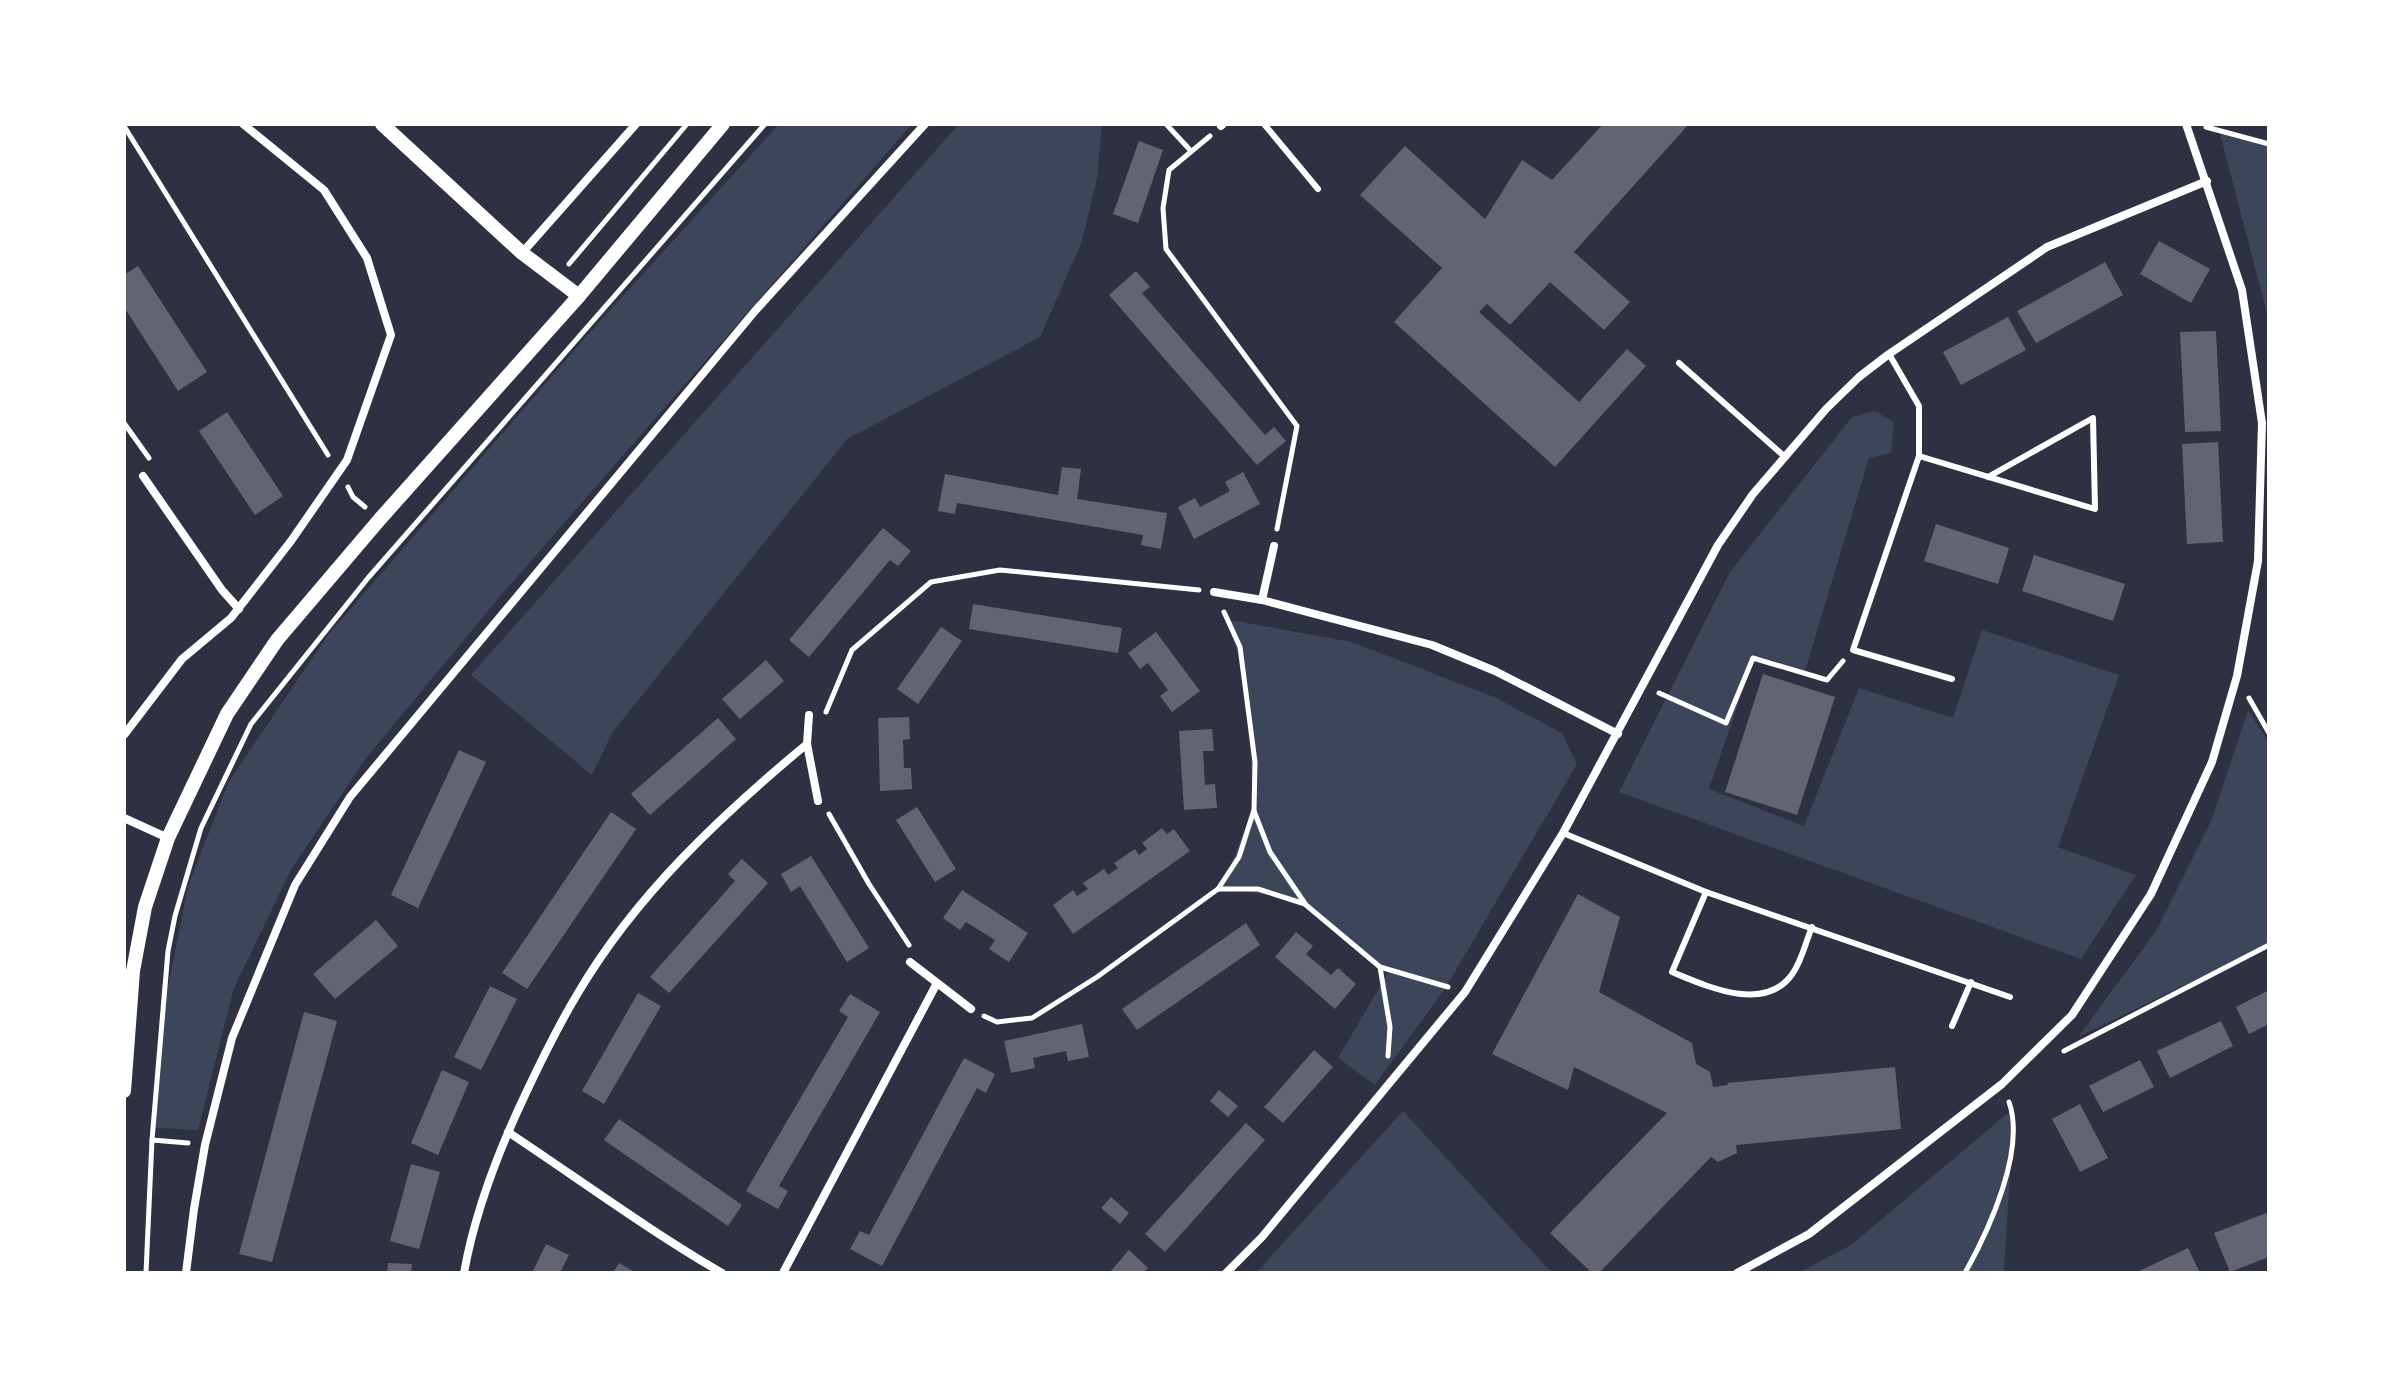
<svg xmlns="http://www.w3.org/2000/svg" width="2393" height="1397" viewBox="0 0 2393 1397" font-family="Karla,sans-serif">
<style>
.green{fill:#3c4559}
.building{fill:#626471}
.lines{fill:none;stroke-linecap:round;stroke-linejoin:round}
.path{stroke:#fff;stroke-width:5}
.service{stroke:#fff;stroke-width:6}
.minor{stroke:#fff;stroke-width:8}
.tertiary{stroke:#fff;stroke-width:14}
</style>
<rect width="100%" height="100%" fill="#2d3142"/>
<g class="green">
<path d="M779,124h133l-415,476 -130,157 -75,111 -58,120 -36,142 -42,-2 1,-57 9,-74 22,-111 41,-105 99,-146 256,-296z"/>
<path d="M959,124h143l-5,55 -16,65 -41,93 -193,102 -235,294 -20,42 -121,-100z"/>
<path d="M2219,130l50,14v177z"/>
<path d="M1874,411l20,11 -3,31 -22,5 -64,213 -50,-16 -46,134 95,37 55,-138 94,30 29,-88 137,45 -61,172 78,28 -55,84 -462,-167 111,-220 122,-155z"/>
<path d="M1230,620l122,22 142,55 68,36 15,31 -131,223 -71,98 -37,-27 51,-87 -90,-71 -77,-12 31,-80 -5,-108z"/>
<path d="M2248,710l21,33v201l-191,93 78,-106 55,-110z"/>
<path d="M2014,1108l-10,165h-206l53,-28z"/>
<path d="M1403,1111l149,162h-296z"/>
</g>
<g class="building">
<path d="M1603,124h86l-115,128 56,50 -26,28 -54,-48 -40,43 -23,-21 -8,8 100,90 48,-53 19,17 -91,101 -161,-145 48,-54 -82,-73 45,-49 80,73 37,-59 30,20z"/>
<path d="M1139,141l24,9 -25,73 -25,-9z"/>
<path d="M2159,241l51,28 -19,34 -51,-29z"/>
<path d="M2105,262l18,33 -87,48 -19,-32z"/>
<path d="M138,266l69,106 -29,19 -54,-84v-32z"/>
<path d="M1136,271l14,16 -8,6 123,142 9,-8 12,14 -29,24 -148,-170z"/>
<path d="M2008,317l18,33 -65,35 -18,-33z"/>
<path d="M2216,331l5,100 -36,1 -5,-100z"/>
<path d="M227,412l56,84 -28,19 -56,-84z"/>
<path d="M2218,442l5,100 -36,2 -5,-100z"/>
<path d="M1062,467l19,2 -4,30 90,14 -6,36 -20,-4 2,-10 -186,-32 -2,11 -17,-3 7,-37 113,21z"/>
<path d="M1243,472l17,32 -66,35 -16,-32 17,-9 5,9 17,-9 13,-7 -5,-9z"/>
<path d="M1936,524l73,24 -11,36 -74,-23z"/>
<path d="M883,528l28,23 -13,15 -8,-6 -81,97 -20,-17z"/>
<path d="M2034,555l91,29 -12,37 -91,-30z"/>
<path d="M973,604l149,24 -4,25 -149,-24z"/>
<path d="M941,627l21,14 -44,63 -21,-15z"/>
<path d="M1156,632l44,59 -28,21 -12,-16 8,-6 -20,-27 -8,6 -12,-16z"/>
<path d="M766,660l18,21 -44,38 -18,-20z"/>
<path d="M1763,674l72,23 -38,118 -72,-23z"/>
<path d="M909,717l1,22 -7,1 1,28h7l1,21 -32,2 -2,-73z"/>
<path d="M718,718l18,21 -86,76 -19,-21z"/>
<path d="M1212,729l2,22h-11l2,34 10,-1 2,24 -33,2 -5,-79z"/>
<path d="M459,750l27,12 -68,146 -27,-13z"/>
<path d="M917,807l39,62 -21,13 -39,-62z"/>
<path d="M611,812l25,17 -109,160 -25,-16z"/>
<path d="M1162,828l5,6 7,-5 16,22 -117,83 -20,-29 20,-15 4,6 11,-7 -5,-6 21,-14 4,6 10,-7 -4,-5 21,-14 4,6 8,-6 -5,-6z"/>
<path d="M811,856l58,92 -22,14 -47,-76 -9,6 -10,-18z"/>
<path d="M742,859l26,24 -99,110 -19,-16 85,-96 -7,-7z"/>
<path d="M962,890l66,43 -19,29 -20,-13 6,-9 -29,-18 -6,8 -17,-12z"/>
<path d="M1578,894l42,23 -21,75 93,51 4,21 14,8 3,15 15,-2 -1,-2 168,-16 6,62 -165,16 1,8 -19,9 -7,-5 -112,116h-7l-42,-40 117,-120 -93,-46 -6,23 -76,-36z"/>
<path d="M376,920l22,26 -63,53 -22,-25z"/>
<path d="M1246,923l14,22 -123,85 -15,-21z"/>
<path d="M1296,932l17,14 -7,8 25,21 7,-7 18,16 -21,25 -60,-52z"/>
<path d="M490,986l27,13 -36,71 -27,-13z"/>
<path d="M2269,990v34l-20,10 -13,-27z"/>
<path d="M638,993l23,13 -57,98 -22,-13z"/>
<path d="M850,994l30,18 -101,174 9,5 -10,18 -32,-18 102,-174 -9,-6z"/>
<path d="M304,1012l33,9 -65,241 -33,-8z"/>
<path d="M2221,1021l12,25 -63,32 -13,-27z"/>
<path d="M1082,1024l7,33 -21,4 -2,-10 -33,7 2,10 -24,5 -7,-32z"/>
<path d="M1314,1050l19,17 -50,56 -19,-16z"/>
<path d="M964,1058l31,16 -9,19 -9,-5 -95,178 -32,-17 10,-18 9,4z"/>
<path d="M2140,1060l14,27 -51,25 -14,-26z"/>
<path d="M442,1070l27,12 -31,73 -27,-12z"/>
<path d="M1219,1090l19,16 -10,11 -18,-16z"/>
<path d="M2080,1104l28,54 -28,14 -28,-53z"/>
<path d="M619,1119l123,86 -14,21 -124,-86z"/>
<path d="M1246,1123l19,17 -100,112 -20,-18z"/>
<path d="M411,1164l29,8 -21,77 -29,-8z"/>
<path d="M1111,1197l18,16 -9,11 -19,-16z"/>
<path d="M2269,1212v45l-39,15 -16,-39z"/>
<path d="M546,1244l23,11 -9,18h-28z"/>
<path d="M2188,1248l12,25h-65z"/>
<path d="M1129,1250l19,18 -5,5h-34z"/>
<path d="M388,1263l24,1 -1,9h-24z"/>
<path d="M619,1263l17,10h-23z"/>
</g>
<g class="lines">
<g class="path">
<path d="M1166,124l25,27"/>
<path d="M124,126l204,329"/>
<path d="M2206,127l63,17"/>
<path d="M1210,136l-41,34 -6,38 3,41 131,177 -20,103"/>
<path d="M569,264l118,-140"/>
<path d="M124,423l25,35"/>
<path d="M348,487l5,10 12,10"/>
<path d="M1659,693l67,30 27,-65 74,22 16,-19"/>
<path d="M2249,698l20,35"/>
<path d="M826,712l26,-62 79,-68 69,-12 199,20"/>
<path d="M1254,811l16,41 36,53 74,62 10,60 -2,29"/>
<path d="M829,814l40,70 40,61"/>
<path d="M1218,889h40l47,15"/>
<path d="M1380,967l68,20"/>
<path d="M984,1016l13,6 35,-4 65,-41 121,-88 21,-32 15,-47 1,-48 -15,-115 -16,-35"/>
<path d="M2064,1051l205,-106"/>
<path d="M152,1140l36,3"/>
<path d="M146,1273l6,-133 16,-189 7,-35 26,-88 50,-104 117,-146 397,-454"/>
<path d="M1965,1273c24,-43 61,-123 44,-171"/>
</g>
<g class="service">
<path d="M1264,124l54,65"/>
<path d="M1889,354l30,52v50l-66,194 99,29"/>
<path d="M1679,363l105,93"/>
<path d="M1919,456l176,53 -2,-91 -105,59"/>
<path d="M1563,833l143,59 304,105"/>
<path d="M1706,892l-34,80c34,14 94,42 121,1 9,-13 13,-32 19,-46"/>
<path d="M1952,1026l19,-44"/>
</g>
<g class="minor">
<path d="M1221,126l2,-2"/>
<path d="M522,253l114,-129"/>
<path d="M143,476l79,114 17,19"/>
<path d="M1214,592l48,8 170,45 63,26 123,63"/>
<path d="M1262,600l12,-54"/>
<path d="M809,715l-2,29 11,57"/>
<path d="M124,735l58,-76 49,-41 60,-77 56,-81 44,-125 -24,-77 -43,-68 -81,-66"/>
<path d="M124,818l44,20"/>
<path d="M910,962l61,47"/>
<path d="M508,1132c71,47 140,98 214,141"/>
<path d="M186,1273l8,-64 11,-64 27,-107 63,-153 55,-88 405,-486 170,-187"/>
<path d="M464,1273c11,-62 34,-121 61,-178 16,-34 33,-69 53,-102 57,-97 142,-177 229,-249"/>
<path d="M783,1273l154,-290"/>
<path d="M1226,1273l36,-36 203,-245 98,-159 155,-288 35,-51 73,-85 33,-32 30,-23 158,-107 160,-66"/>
<path d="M1737,1273l72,-39 193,-150 70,-69 79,-121 61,-132 25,-86 21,-115 4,-138 -20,-133 -56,-166"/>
</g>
<g class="tertiary">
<path d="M382,124l140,129 57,43"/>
<path d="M124,1091l9,-120 12,-64 23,-69 59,-124 50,-74 103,-121 199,-223 144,-172"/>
</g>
</g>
<rect width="2393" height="1397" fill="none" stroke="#ffffff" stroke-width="252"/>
</svg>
